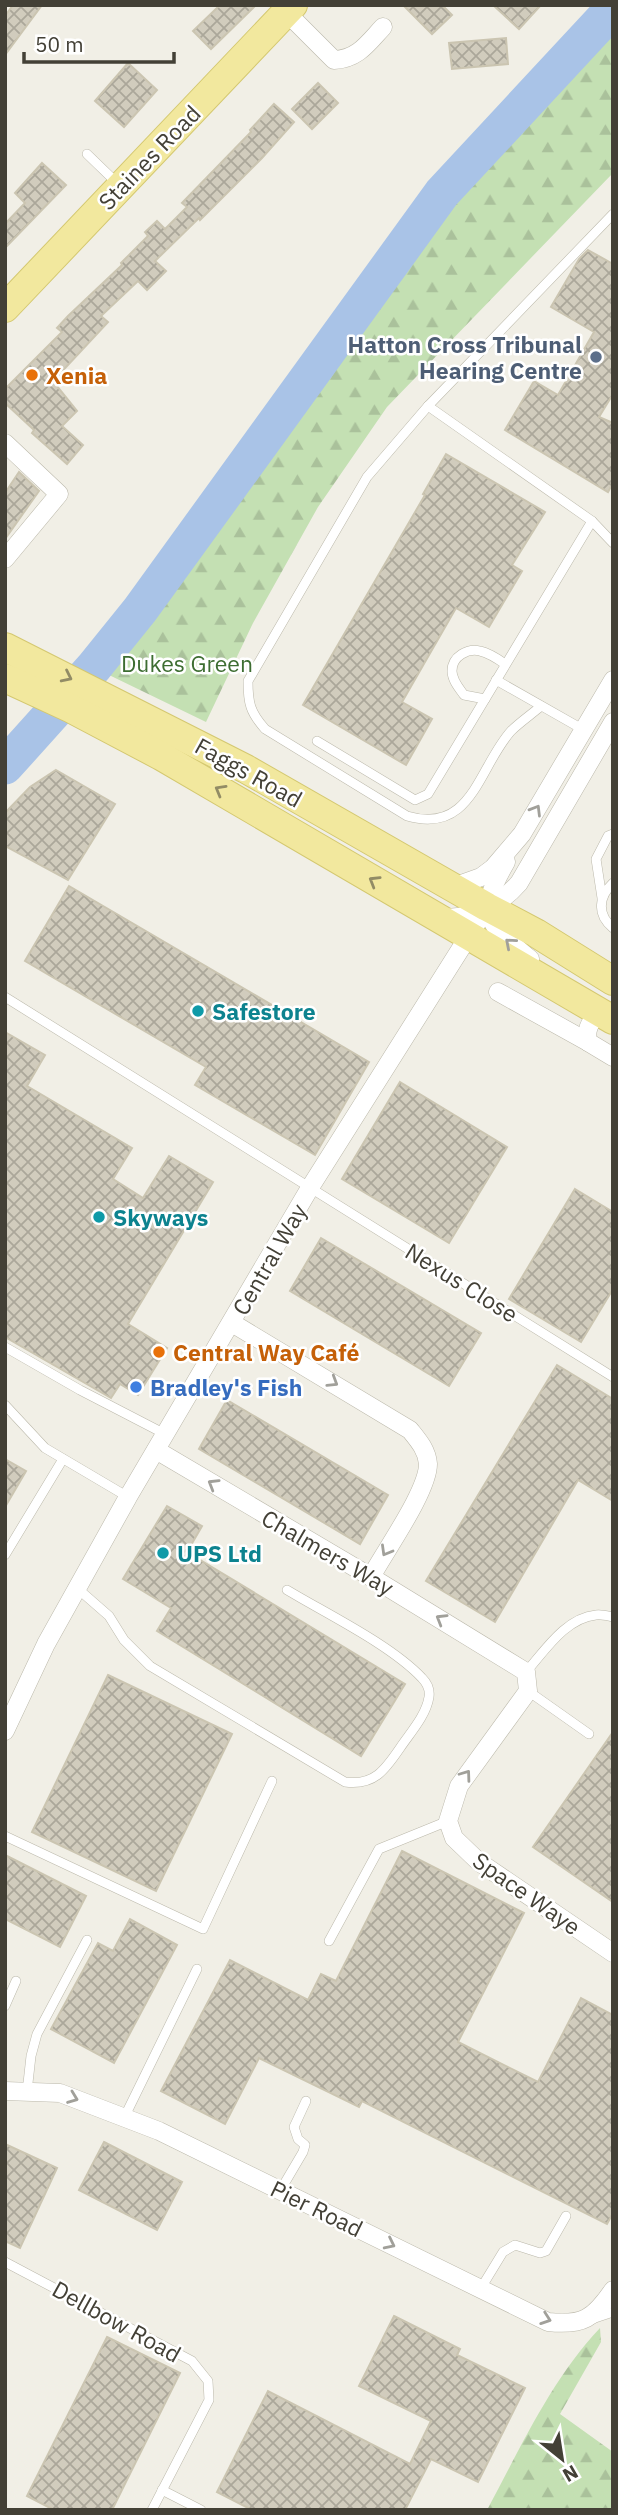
<svg xmlns="http://www.w3.org/2000/svg" width="618" height="2515" viewBox="0 0 618 2515" font-family="'IBM Plex Sans',sans-serif">
<style>
.forest{fill:url(#forest-firs)}
.lines{fill:none;stroke-linecap:round;stroke-linejoin:round}
.river{stroke:#a9c3e7;stroke-width:37}
.building{fill:url(#building-cross-hatch);stroke:#cbc5b1;stroke-width:2}
.lane-casing{stroke:#bbb8aa;stroke-width:10}
.street-casing{stroke:#bbb8aa;stroke-width:19}
.primary-casing{stroke:#d4c870;stroke-width:30}
.lane{stroke:#fff;stroke-width:9}
.street{stroke:#fff;stroke-width:18}
.primary{stroke:#f2e89e;stroke-width:28}
.oneway{stroke:#928c65}
.oneway2{stroke:#a1a09a}
.service-dot{fill:#5c6f8a;stroke:#fff;stroke-width:2.5}
.food-dot{fill:#e8710a;stroke:#fff;stroke-width:2.5}
.culture-dot{fill:#0f9aa8;stroke:#fff;stroke-width:2.5}
.shop-dot{fill:#3f7fe0;stroke:#fff;stroke-width:2.5}
.labels{text-anchor:middle;dominant-baseline:central;stroke-width:5;stroke-linejoin:round;paint-order:stroke}
.street-label{font-size:23px;fill:#434036;stroke:#fff}
.service-label{font-size:23px;font-weight:bold;fill:#4e5e75;stroke:#fff;text-anchor:end}
.food-label{font-size:23px;font-weight:bold;fill:#c56008;stroke:#fff;text-anchor:start}
.park-label{font-size:23px;fill:#3d6d31;stroke:#fff}
.culture-label{font-size:23px;font-weight:bold;fill:#0d838f;stroke:#fff;text-anchor:start}
.shop-label{font-size:23px;font-weight:bold;fill:#366cbe;stroke:#fff;text-anchor:start}
</style>
<defs>
<pattern id="forest-firs" width="22" height="20" patternUnits="userSpaceOnUse" patternTransform="scale(1.75)"><rect width="22" height="20" fill="#c4e0b3"/><path d="M5 1l3.5 6h-7zM16 11l3.5 6h-7z" fill="#aac19b"/></pattern>
<pattern id="building-cross-hatch" width="8" height="8" patternUnits="userSpaceOnUse" patternTransform="scale(1.75)"><rect width="8" height="8" fill="#d1ccbd"/><path d="M0 0l8 8M0 8l8-8" fill="none" stroke="#aba79a"/></pattern>
</defs>
<rect width="100%" height="100%" fill="#f1efe6"/>
<g class="forest">
<path d="M613,27v146l-226,234 -69,100 -65,116 -47,99 -97,-47 265,-371 139,-170z"/>
<path d="M600,2328l1,14 -41,72 53,38v58h-126c34,-63 64,-130 113,-182z"/>
</g>
<g class="lines">
<path class="river" d="M5,766l89,-99 46,-57 302,-417 171,-184"/>
</g>
<g class="building">
<path d="M13,5h29l-37,50v-39z"/>
<path d="M220,5h36l-45,44 -18,-18z"/>
<path d="M403,5h39l10,10 -20,19z"/>
<path d="M493,5h48l-22,24z"/>
<path d="M506,38l2,26 -56,5 -3,-26z"/>
<path d="M128,63l29,27 -33,37 -29,-26z"/>
<path d="M318,83l20,20 -26,26 -20,-20z"/>
<path d="M274,104l20,18 -32,36 -62,62 -1,-2 -44,43 11,10 -19,19 -9,-9 -37,35 7,6 -55,59 24,30 -15,15 21,19 -16,19 -35,-31 2,-3 -29,-27v-14l57,-57 -5,-4 11,-12 54,-51 -1,-2 27,-27 -3,-4 12,-11 8,8 22,-22 -5,-4 69,-71 -1,-2z"/>
<path d="M42,163l24,22 -61,63v-24l20,-21 -10,-10z"/>
<path d="M588,250l25,14v130l-14,23 14,6v60l-5,9 -103,-62 29,-49 24,14 36,-63 -43,-25 28,-48z"/>
<path d="M446,454l99,58 -33,53 10,6 -33,56 -33,-19 -54,94 30,17 -26,46 -103,-60 122,-210 -2,-1z"/>
<path d="M19,472l20,19 -34,48v-46z"/>
<path d="M56,770l59,34 -47,76 -63,-34v-33l25,-26z"/>
<path d="M69,886l300,176 -54,93 -120,-70 11,-18 -181,-106z"/>
<path d="M5,1032l40,23 -18,31 105,62 -19,31 30,19 26,-42 44,26 -85,142 39,24 -29,47 -18,-11 -9,14 -106,-61z"/>
<path d="M400,1082l107,65 -58,96 -107,-64z"/>
<path d="M575,1189l38,23v77l-32,53 -72,-43z"/>
<path d="M321,1238l160,95 -32,53 -159,-95z"/>
<path d="M557,1365l56,34v102l-35,-21 -83,142 -69,-41z"/>
<path d="M227,1400l161,95 -28,49 -161,-95z"/>
<path d="M5,1459l21,12 -21,36z"/>
<path d="M167,1506l35,20 -15,26 218,132 -44,72 -204,-125 14,-23 -48,-29z"/>
<path d="M108,1675l124,59 -76,157 -124,-59z"/>
<path d="M613,1732v170l-80,-55z"/>
<path d="M402,1851l122,62 -66,129 80,40 43,-84 32,17v198l-6,11 -245,-123 -3,6 -100,-49 -34,66 -64,-33 69,-131 78,40 13,-26 15,7z"/>
<path d="M5,1855l81,41 -26,51 -55,-28z"/>
<path d="M130,1919l47,26 -63,118 -63,-34 47,-86 15,8z"/>
<path d="M104,2142l78,40 -25,48 -78,-40z"/>
<path d="M5,2144l52,24 -37,80 -15,-7z"/>
<path d="M394,2316l66,33 -3,6 68,33 -47,94 -47,-23 -26,51h-153l-35,-18 51,-101 142,73 21,-43 -72,-35z"/>
<path d="M107,2337l73,36 -68,137h-58l-27,-14z"/>
</g>
<g class="lines">
<g class="lane-casing">
<g id="lane">
<path d="M87,154l30,29"/>
<path d="M428,406l164,115 21,22"/>
<path d="M496,680l88,50"/>
<path d="M485,699l-21,-4c-5,-7 -12,-15 -12,-24 0,-15 16,-23 28,-20 9,2 18,8 25,13"/>
<path d="M541,706c-9,8 -21,16 -30,25 -33,37 -39,104 -104,85l-142,-87c-15,-17 -17,-26 -17,-48l119,-204 61,-71 185,-192"/>
<path d="M317,741l98,59 13,-6 164,-273"/>
<path d="M613,883c-15,14 -16,32 0,45"/>
<path d="M602,898l-6,-39 12,-23 5,-2"/>
<path d="M5,997l608,380"/>
<path d="M5,1347l75,43 85,44"/>
<path d="M5,1405l40,43 83,49"/>
<path d="M5,1555l58,-96"/>
<path d="M77,1588l32,28 15,24 26,26 195,116c29,4 40,-12 55,-34 10,-15 26,-32 29,-51 1,-7 -2,-14 -7,-19 -31,-33 -95,-64 -135,-88"/>
<path d="M526,1672c18,-20 39,-54 70,-57 5,-1 12,1 17,2"/>
<path d="M528,1691l61,43"/>
<path d="M5,1836l198,93 69,-148"/>
<path d="M329,1941l50,-92 69,-28"/>
<path d="M5,2006l11,-25"/>
<path d="M27,2092l4,-36 6,-22 50,-94"/>
<path d="M124,2118l73,-149"/>
<path d="M280,2191l23,-39 2,-7 -7,-6 -4,-12 12,-26"/>
<path d="M5,2262l187,99 16,20 1,19 -57,110"/>
<path d="M481,2288l22,-36 12,-7 25,8 6,-2 20,-35"/>
<path d="M592,2319l21,-7"/>
<path d="M162,2490l39,20"/>
</g>
</g>
<g class="street-casing">
<g id="street">
<path d="M286,12l48,48c24,-1 34,-17 49,-33"/>
<path d="M5,443l54,51 -54,65"/>
<path d="M506,862c-30,52 -20,61 24,97"/>
<path d="M453,887l28,-10 12,-9 29,-34 91,-154"/>
<path d="M440,917c30,4 60,-12 79,-34l94,-161"/>
<path d="M498,992l90,50"/>
<path d="M598,1011c-7,11 -13,18 -10,31l25,15"/>
<path d="M232,1323l178,107c8,10 17,20 18,34 0,27 -43,87 -57,113"/>
<path d="M156,1450l215,127 155,95 2,19 -69,95 -11,35 6,17 25,24 134,91"/>
<path d="M5,1731l41,-87 82,-147 183,-311 176,-279"/>
<path d="M5,2091l55,2 99,38 389,191c35,4 46,-4 65,-32"/>
</g>
</g>
<g class="primary-casing">
<g id="primary">
<path d="M5,308l288,-303"/>
<path d="M5,647l241,122 241,138 49,26 77,48"/>
<path d="M5,678l67,31 89,47 452,264"/>
</g>
</g>
<use href="#lane" class="lane"/>
<use href="#street" class="street"/>
<use href="#primary" class="primary"/>
</g>
<defs><path id="oneway-chevron" d="M-2-3.5L2.5 0L-2 3.5" fill="none" stroke-width="1.6" stroke-linecap="round" stroke-linejoin="round" transform="scale(1.75)"/></defs>
<g class="oneway">
<use href="#oneway-chevron" transform="translate(67 677) rotate(26)"/>
<use href="#oneway-chevron" transform="translate(220 790) rotate(-150)"/>
<use href="#oneway-chevron" transform="translate(374 881) rotate(-149)"/>
</g>
<g class="oneway2">
<use href="#oneway-chevron" transform="translate(536 810) rotate(-59)"/>
<use href="#oneway-chevron" transform="translate(510 943) rotate(-139)"/>
<use href="#oneway-chevron" transform="translate(333 1382) rotate(32)"/>
<use href="#oneway-chevron" transform="translate(213 1484) rotate(-149)"/>
<use href="#oneway-chevron" transform="translate(386 1551) rotate(120)"/>
<use href="#oneway-chevron" transform="translate(441 1619) rotate(-149)"/>
<use href="#oneway-chevron" transform="translate(466 1775) rotate(-54)"/>
<use href="#oneway-chevron" transform="translate(73 2098) rotate(21)"/>
<use href="#oneway-chevron" transform="translate(390 2244) rotate(26)"/>
<use href="#oneway-chevron" transform="translate(546 2319) rotate(19)"/>
</g>
<circle class="service-dot" cx="596" cy="357" r="7"/>
<g class="food-dot">
<circle cx="32" cy="375" r="7"/>
<circle cx="159" cy="1352" r="7"/>
</g>
<g class="culture-dot">
<circle cx="198" cy="1011" r="7"/>
<circle cx="99" cy="1217" r="7"/>
<circle cx="163" cy="1553" r="7"/>
</g>
<circle class="shop-dot" cx="136" cy="1387" r="7"/>
<g class="labels">
<g class="street-label">
<text transform="translate(149 157) rotate(-46)">Staines Road</text>
<text transform="translate(249 772) rotate(29)">Faggs Road</text>
<text transform="translate(269 1259) rotate(-60)">Central Way</text>
<text transform="translate(462 1282) rotate(32)">Nexus Close</text>
<text transform="translate(328 1552) rotate(30)">Chalmers Way</text>
<text transform="translate(527 1893) rotate(35)">Space Waye</text>
<text transform="translate(317 2208) rotate(26)">Pier Road</text>
<text transform="translate(117 2321) rotate(29)">Dellbow Road</text>
</g>
<g class="service-label">
<text x="582" y="344">Hatton Cross Tribunal<tspan x="582" dy="26">Hearing Centre</tspan></text>
</g>
<g class="food-label">
<text x="46" y="375">Xenia</text>
<text x="173" y="1352">Central Way Café</text>
</g>
<g class="park-label">
<text x="187" y="663">Dukes Green</text>
</g>
<g class="culture-label">
<text x="212" y="1011">Safestore</text>
<text x="113" y="1217">Skyways</text>
<text x="177" y="1553">UPS Ltd</text>
</g>
<g class="shop-label">
<text x="150" y="1387">Bradley's Fish</text>
</g>
</g>
<rect width="618" height="2515" fill="none" stroke="#434036" stroke-width="14"/>
<g transform="translate(562 2459) rotate(150)" stroke="#ffffff" stroke-width="5" paint-order="stroke">
<path d="M0-5L12 26L0 18L-12 26Z" fill="#434036"/>
<text y="-10" font-size="19" font-weight="bold" text-anchor="middle" fill="#434036">N</text>
</g>
<path d="M24 52v10h150v-10" fill="none" stroke="#434036" stroke-width="3.5"/>
<text x="35" y="52" font-size="21" fill="#434036" stroke="#ffffff" stroke-width="5" paint-order="stroke">50 m</text>
</svg>
